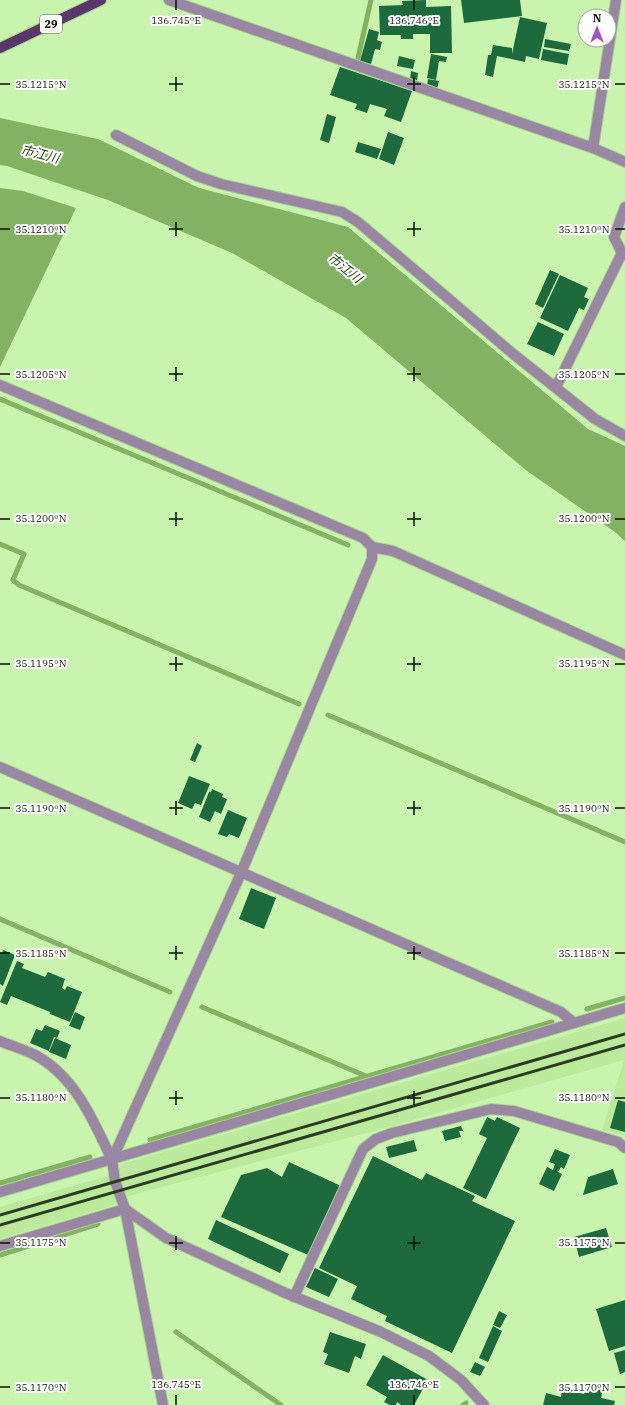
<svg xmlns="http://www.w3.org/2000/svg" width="625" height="1405" viewBox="0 0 625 1405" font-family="'IBM Plex Serif','Noto Sans JP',serif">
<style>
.built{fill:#bbea9c}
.water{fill:#84b263}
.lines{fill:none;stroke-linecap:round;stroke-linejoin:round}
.stream{stroke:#84b263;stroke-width:5}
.building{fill:#1d6a3d}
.minor-casing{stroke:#aad091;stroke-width:12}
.tertiary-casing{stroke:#aad091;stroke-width:12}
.primary-casing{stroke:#aad091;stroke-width:12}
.minor{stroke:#9886a2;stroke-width:10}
.tertiary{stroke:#9886a2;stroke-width:10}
.primary{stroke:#593869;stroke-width:10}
.rail{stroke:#2a3d21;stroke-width:3}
.ticks{fill:none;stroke:#051200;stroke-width:1.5}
.labels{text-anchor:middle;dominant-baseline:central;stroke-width:4;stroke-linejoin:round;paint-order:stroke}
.shield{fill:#fff;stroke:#50594c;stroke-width:1}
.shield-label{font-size:11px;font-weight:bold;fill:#051200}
.water-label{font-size:13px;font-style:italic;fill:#28460e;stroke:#fff}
.ticks-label{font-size:10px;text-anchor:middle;fill:#051200;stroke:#fff;stroke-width:4;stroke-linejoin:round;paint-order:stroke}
</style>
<rect width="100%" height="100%" fill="#c9f4ad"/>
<path class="built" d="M625,1018v118l-23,-6 22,-70 -246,70 -250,66 -13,9 -115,34v-32l107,-31 18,-13z"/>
<g class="water">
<path d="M0,118l98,21 101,49 149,39 240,202 37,17v95l-10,-9 -88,-61 -181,-153 -114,-65 -124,-53 -101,-34 -7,-1z"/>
<path d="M0,188l23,3 53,17 -76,159z"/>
</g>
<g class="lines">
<g class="stream">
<path d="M358,58l13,-58"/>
<path d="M0,399l348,146"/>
<path d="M0,544l24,10 -11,26 6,5 280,119"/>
<path d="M328,715l297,127"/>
<path d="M0,919l170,73"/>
<path d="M202,1007l164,69"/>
<path d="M587,1009l38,-11"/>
<path d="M150,1140l402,-118"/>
<path d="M0,1183l90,-26"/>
<path d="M0,1255l98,-31"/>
<path d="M176,1332l105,73"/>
<path d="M463,1405l3,-2"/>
</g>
</g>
<g class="building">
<path d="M426,0v7l25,-1 1,47h-22v-19h-17v5h-12v-4h-21l-1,-29 24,-1 -1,-4z"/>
<path d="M461,0h59l2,16 -58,7z"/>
<path d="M520,17l27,6 -8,36 -13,-3 -1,6 -28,-6 -4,21 -8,-2 3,-20h3l2,-10 19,3v6z"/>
<path d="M369,29l10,3 -2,8 5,2 -2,8 -5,-1 -4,15 -11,-3z"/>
<path d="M545,39l26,5 -2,7 -25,-4z"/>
<path d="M543,49l26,5 -2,11 -26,-5z"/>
<path d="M431,54l16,3 -1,5 -7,-1 -3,19 -9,-2z"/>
<path d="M399,56l16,4 -2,9 -16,-3z"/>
<path d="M340,67l72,24 -11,31 -17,-6 3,-7 -17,-5 -3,9 -12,-4 2,-5 -27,-9z"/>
<path d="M411,71l7,2 -1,7 -7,-1z"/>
<path d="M428,79l11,2 -2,8 -10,-2z"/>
<path d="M327,114l9,3 -7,26 -9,-3z"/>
<path d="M388,132l16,6 -10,27 -15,-6z"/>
<path d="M358,142l23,7 -4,10 -22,-7z"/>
<path d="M550,270l9,4 -16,34 -8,-4z"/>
<path d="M560,275l28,13 -4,9 5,2 -5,11 -5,-2 -11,23 -28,-13z"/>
<path d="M538,322l26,12 -10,22 -27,-12z"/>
<path d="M197,743l5,3 -7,16 -5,-2z"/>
<path d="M189,776l21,8 -9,21 -6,-2 -3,6 -14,-6z"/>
<path d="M212,789l11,5 -1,3 5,2 -6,15 -6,-3 -5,11 -11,-5 10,-25h2z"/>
<path d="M228,810l19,8 -8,20 -10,-4 -2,3 -9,-3z"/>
<path d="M251,888l25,10 -12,31 -25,-10z"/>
<path d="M3,950l12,5 -12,31 -3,-2v-32l2,1z"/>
<path d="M17,961l7,3 -2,4 23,9 3,-5 17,7 -3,9 3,2 2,-4 15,6 -12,30 -20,-8v-2l-39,-16 -4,9 -7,-3z"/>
<path d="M75,1012l10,5 -5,13 -11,-4z"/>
<path d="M45,1025l15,6 -3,7 -3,-1 -5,14 -19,-8 6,-14 6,2z"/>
<path d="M55,1038l16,7 -5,14 -17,-7z"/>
<path d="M618,1100l7,2v30l-15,-4z"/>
<path d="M487,1117l8,4 2,-4 23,11 -34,71 -23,-11 24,-50 -8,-4z"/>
<path d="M461,1126l2,5h-4l2,6 -16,4 -3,-10z"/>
<path d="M414,1140l3,11 -28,7 -3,-11z"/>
<path d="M555,1149l15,6 -6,14 -3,-2 -3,5 4,2 -8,17 -15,-7 8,-17 6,3 2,-6 -6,-2z"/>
<path d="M373,1156l49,24 4,-7 49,23 -3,5 43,20 -63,132 -67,-32 2,-5 -36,-17 6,-13 -38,-18z"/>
<path d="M289,1162l52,24 -33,69 -87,-38 20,-42 26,-7 15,9z"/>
<path d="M613,1169l5,15 -35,11 5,-18z"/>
<path d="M216,1220l73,34 -9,19 -72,-34z"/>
<path d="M606,1228l6,19 -33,10 -5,-20z"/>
<path d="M315,1268l23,11 -9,18 -23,-10z"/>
<path d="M625,1300v46l-16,5 -13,-42z"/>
<path d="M499,1311l8,4 -7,13 -7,-3z"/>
<path d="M493,1326l9,5 -14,31 -9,-4z"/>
<path d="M330,1332l36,12 -5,15 -6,-3 -6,17 -25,-9 4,-10 -5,-2z"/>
<path d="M625,1350v22l-5,2 -6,-21z"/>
<path d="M383,1355l45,25 -14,25h-13l-4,-3 -1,3h-6l-6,-3 3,-5 -21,-12z"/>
<path d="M475,1362l10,5 -5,9 -10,-4z"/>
<path d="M586,1385l17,4 -2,9 14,3 -1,4h-71l3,-12 15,4 1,-8 22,5z"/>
</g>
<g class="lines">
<g class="minor-casing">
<g id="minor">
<path d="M169,0l424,148 32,14"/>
<path d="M116,135l81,41 24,8 121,28 16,10 98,83 56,48 83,66 30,17"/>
<path d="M593,148l23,-148"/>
<path d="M625,207l-11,30 8,16 3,2"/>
<path d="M556,387l66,-134"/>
<path d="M372,547l21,4 232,104"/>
<path d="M0,767l561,245 13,11"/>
<path d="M0,1041c12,5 26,9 37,15 39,22 57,66 75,104"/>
<path d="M0,1192l625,-184"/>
<path d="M0,1246l125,-37 41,29 117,54 98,40 48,24 32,24 23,25"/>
<path d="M294,1297l69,-148 13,-10 16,-6 99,-24 23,2 104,31 7,6"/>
</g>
</g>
<g class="tertiary-casing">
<path id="tertiary" d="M0,385l363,153 9,9v12l-131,314 -129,287 3,21 10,28 38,196"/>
</g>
<g class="primary-casing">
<path id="primary" d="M0,48l101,-48"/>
</g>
<use href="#minor" class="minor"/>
<use href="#tertiary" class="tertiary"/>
<use href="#primary" class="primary"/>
<g class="rail">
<path d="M0,1215l625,-181"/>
<path d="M0,1225l625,-180"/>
</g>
</g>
<path class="ticks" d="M176,0v10M414,0v10M176,77v14M414,77v14M0,84h10M169,84h14M407,84h14M615,84h10M176,222v14M414,222v14M0,229h10M169,229h14M407,229h14M615,229h10M176,367v14M414,367v14M0,374h10M169,374h14M407,374h14M615,374h10M176,512v14M414,512v14M0,519h10M169,519h14M407,519h14M615,519h10M176,657v14M414,657v14M0,664h10M169,664h14M407,664h14M615,664h10M176,801v14M414,801v14M0,808h10M169,808h14M407,808h14M615,808h10M176,946v14M414,946v14M0,953h10M169,953h14M407,953h14M615,953h10M176,1091v14M414,1091v14M0,1098h10M169,1098h14M407,1098h14M615,1098h10M176,1236v14M414,1236v14M0,1243h10M169,1243h14M407,1243h14M615,1243h10M0,1387h10M615,1387h10M176,1395v10M414,1395v10"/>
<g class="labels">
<rect class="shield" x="40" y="15" width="22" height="18" rx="3"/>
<g class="shield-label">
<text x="51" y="24">29</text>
</g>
<g class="water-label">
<text transform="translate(40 154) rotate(14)">市江川</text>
<text transform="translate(345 268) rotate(39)">市江川</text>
</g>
</g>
<g class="ticks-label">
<text x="176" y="24">136.745°E</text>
<text x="414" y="24">136.746°E</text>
<text x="41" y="88">35.1215°N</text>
<text x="584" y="88">35.1215°N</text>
<text x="41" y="233">35.1210°N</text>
<text x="584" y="233">35.1210°N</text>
<text x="41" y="378">35.1205°N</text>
<text x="584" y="378">35.1205°N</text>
<text x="41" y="522">35.1200°N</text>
<text x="584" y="522">35.1200°N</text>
<text x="41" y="667">35.1195°N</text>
<text x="584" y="667">35.1195°N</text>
<text x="41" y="812">35.1190°N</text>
<text x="584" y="812">35.1190°N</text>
<text x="41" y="957">35.1185°N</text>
<text x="584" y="957">35.1185°N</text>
<text x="41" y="1101">35.1180°N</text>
<text x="584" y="1101">35.1180°N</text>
<text x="41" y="1246">35.1175°N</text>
<text x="584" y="1246">35.1175°N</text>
<text x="176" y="1388">136.745°E</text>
<text x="414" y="1388">136.746°E</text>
<text x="41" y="1391">35.1170°N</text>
<text x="584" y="1391">35.1170°N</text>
</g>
<g transform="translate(597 28)"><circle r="19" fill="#ffffff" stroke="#9ba099"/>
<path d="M0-3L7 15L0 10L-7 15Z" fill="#a053c5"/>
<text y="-6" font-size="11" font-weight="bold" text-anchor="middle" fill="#051200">N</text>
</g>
</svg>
